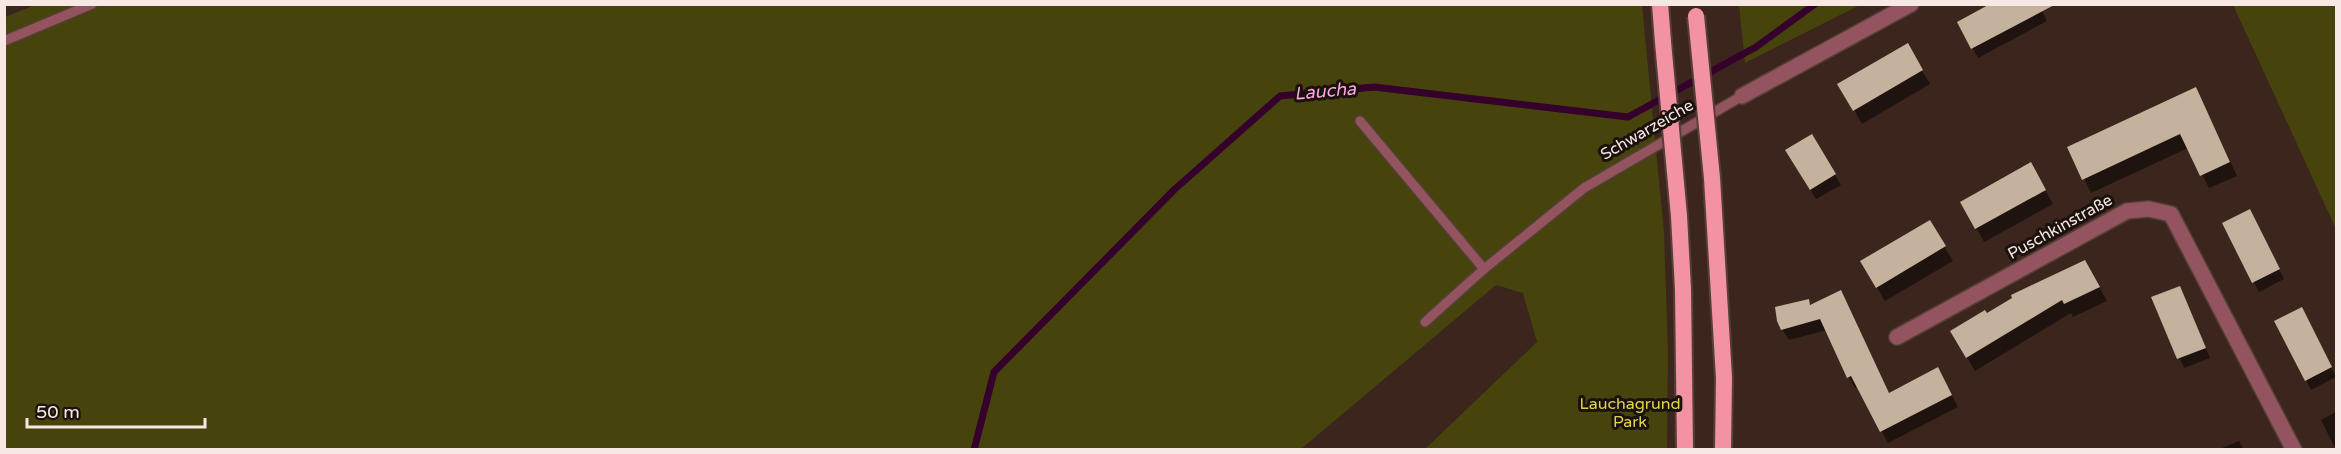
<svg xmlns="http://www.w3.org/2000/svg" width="2341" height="454" viewBox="0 0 2341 454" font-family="'Varela Round',sans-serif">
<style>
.green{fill:#46430d}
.shadow{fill:#0007}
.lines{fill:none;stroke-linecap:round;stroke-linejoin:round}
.stream{stroke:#35002b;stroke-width:7}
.building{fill:#c4b29d}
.service-casing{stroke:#554039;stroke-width:12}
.minor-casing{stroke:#554039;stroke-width:18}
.trunk-casing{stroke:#554039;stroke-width:20}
.service{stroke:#94545f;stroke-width:9}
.minor{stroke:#94545f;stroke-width:15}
.trunk{stroke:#f392a3;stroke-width:16}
.trunk-bridge-casing{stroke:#554039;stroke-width:20;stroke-linecap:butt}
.trunk-bridge{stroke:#f392a3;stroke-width:16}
.labels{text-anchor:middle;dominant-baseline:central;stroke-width:6;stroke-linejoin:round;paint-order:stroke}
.street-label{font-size:16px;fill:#f7e8e3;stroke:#1b110d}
.park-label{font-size:16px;fill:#e1d746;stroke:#1b110d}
.water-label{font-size:18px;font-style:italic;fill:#fba5e3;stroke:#1b110d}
</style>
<rect width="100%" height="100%" fill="#3b251d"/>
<g class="green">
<path d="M35,5h1607l22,227 4,119 -1,98h-242l112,-107 -14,-49 -27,-8 -195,164 -1296,1v-433z"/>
<path d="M1739,5v-1l121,1 -115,58z"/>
<path d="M2233,5h103v224z"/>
</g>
<g class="shadow">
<path d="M2039,4l8,17 -69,37 -19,-36z"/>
<path d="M1907,45l23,39 -68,40 -22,-39z"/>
<path d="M2203,103l34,73 -28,12 -21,-40 -97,45 -22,-45z"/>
<path d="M1811,136l30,49 -25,14 -29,-48z"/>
<path d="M2031,164l22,40 -69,38 -22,-40z"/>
<path d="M2255,220l29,59 -25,13 -35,-68z"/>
<path d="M1929,222l24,39 -68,40 -23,-39z"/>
<path d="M2085,262l22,39 -34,16 -2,-4 -96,58 -23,-39z"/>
<path d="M2180,287l30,71 -26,10 -31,-70z"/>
<path d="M1808,301l82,93 54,-13 14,26 -70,36 -30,-56 -3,1 -6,-11 -22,-47 -38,10 -7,-11z"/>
<path d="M2307,319l29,58 -25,13 -5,-10z"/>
<path d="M2336,412v38l-15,-30z"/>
<path d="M2239,441l5,9h-27z"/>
</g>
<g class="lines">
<path class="stream" d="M974,450l20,-78 181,-183 105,-93 94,-9 254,30 128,-70 59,-43"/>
</g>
<g class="building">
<path d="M1990,4h66l-85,45 -14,-27z"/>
<path d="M1908,43l15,27 -70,41 -16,-27z"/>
<path d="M2196,87l34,75 -30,14 -20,-42 -98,46 -15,-33z"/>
<path d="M1812,134l24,40 -26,16 -25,-40z"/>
<path d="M2031,162l15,28 -71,39 -15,-27z"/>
<path d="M2250,209l30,60 -28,14 -30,-60z"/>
<path d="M1930,220l16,26 -70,42 -16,-27z"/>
<path d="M2085,260l15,27 -36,17 -2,-4 -96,58 -16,-27 35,-21 2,3 25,-15 -1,-3z"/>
<path d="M2180,286l26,62 -29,11 -26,-62z"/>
<path d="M1841,290l48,103 49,-26 14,28 -72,37 -29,-56 -4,2 -27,-59 -39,11 -4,-9 -2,-14 34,-8 1,6z"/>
<path d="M2302,307l30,60 -27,14 -31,-60z"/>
</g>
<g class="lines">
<g class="service-casing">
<g id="service">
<path d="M4,41l88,-37"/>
<path d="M1360,121l124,148"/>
<path d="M1425,322l59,-53 100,-81 158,-92"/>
</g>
</g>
<g class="minor-casing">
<g id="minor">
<path d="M1742,96l169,-92"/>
<path d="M1897,337l230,-126 22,-2 22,5 123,236"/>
</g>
</g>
<g class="trunk-casing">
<g id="trunk">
<path d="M1660,4l3,38"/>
<path d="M1712,178l12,200 -1,72"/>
<path d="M1679,216l4,73 2,161"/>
</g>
</g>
<use href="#service" class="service"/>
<use href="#minor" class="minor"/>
<use href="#trunk" class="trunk"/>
<g class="trunk-bridge-casing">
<g id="trunk-bridge">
<path d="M1696,16l16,162"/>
<path d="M1663,42l16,174"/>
</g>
</g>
<use href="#trunk-bridge" class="trunk-bridge"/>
</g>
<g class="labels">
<g class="street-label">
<text transform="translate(1647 130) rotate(-30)">Schwarzeiche</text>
<text transform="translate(2060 227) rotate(-29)">Puschkinstraße</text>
</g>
<g class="park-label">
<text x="1630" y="404">Lauchagrund<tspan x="1630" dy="18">Park</tspan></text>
</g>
<g class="water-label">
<text transform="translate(1325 91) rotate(-5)">Laucha</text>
</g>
</g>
<rect width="2341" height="454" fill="none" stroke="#f7e8e3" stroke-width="12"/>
<path d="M27 418v9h178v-9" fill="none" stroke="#f7e8e3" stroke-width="3"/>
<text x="36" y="418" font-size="18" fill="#f7e8e3" stroke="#1b110d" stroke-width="4.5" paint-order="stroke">50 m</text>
</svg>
